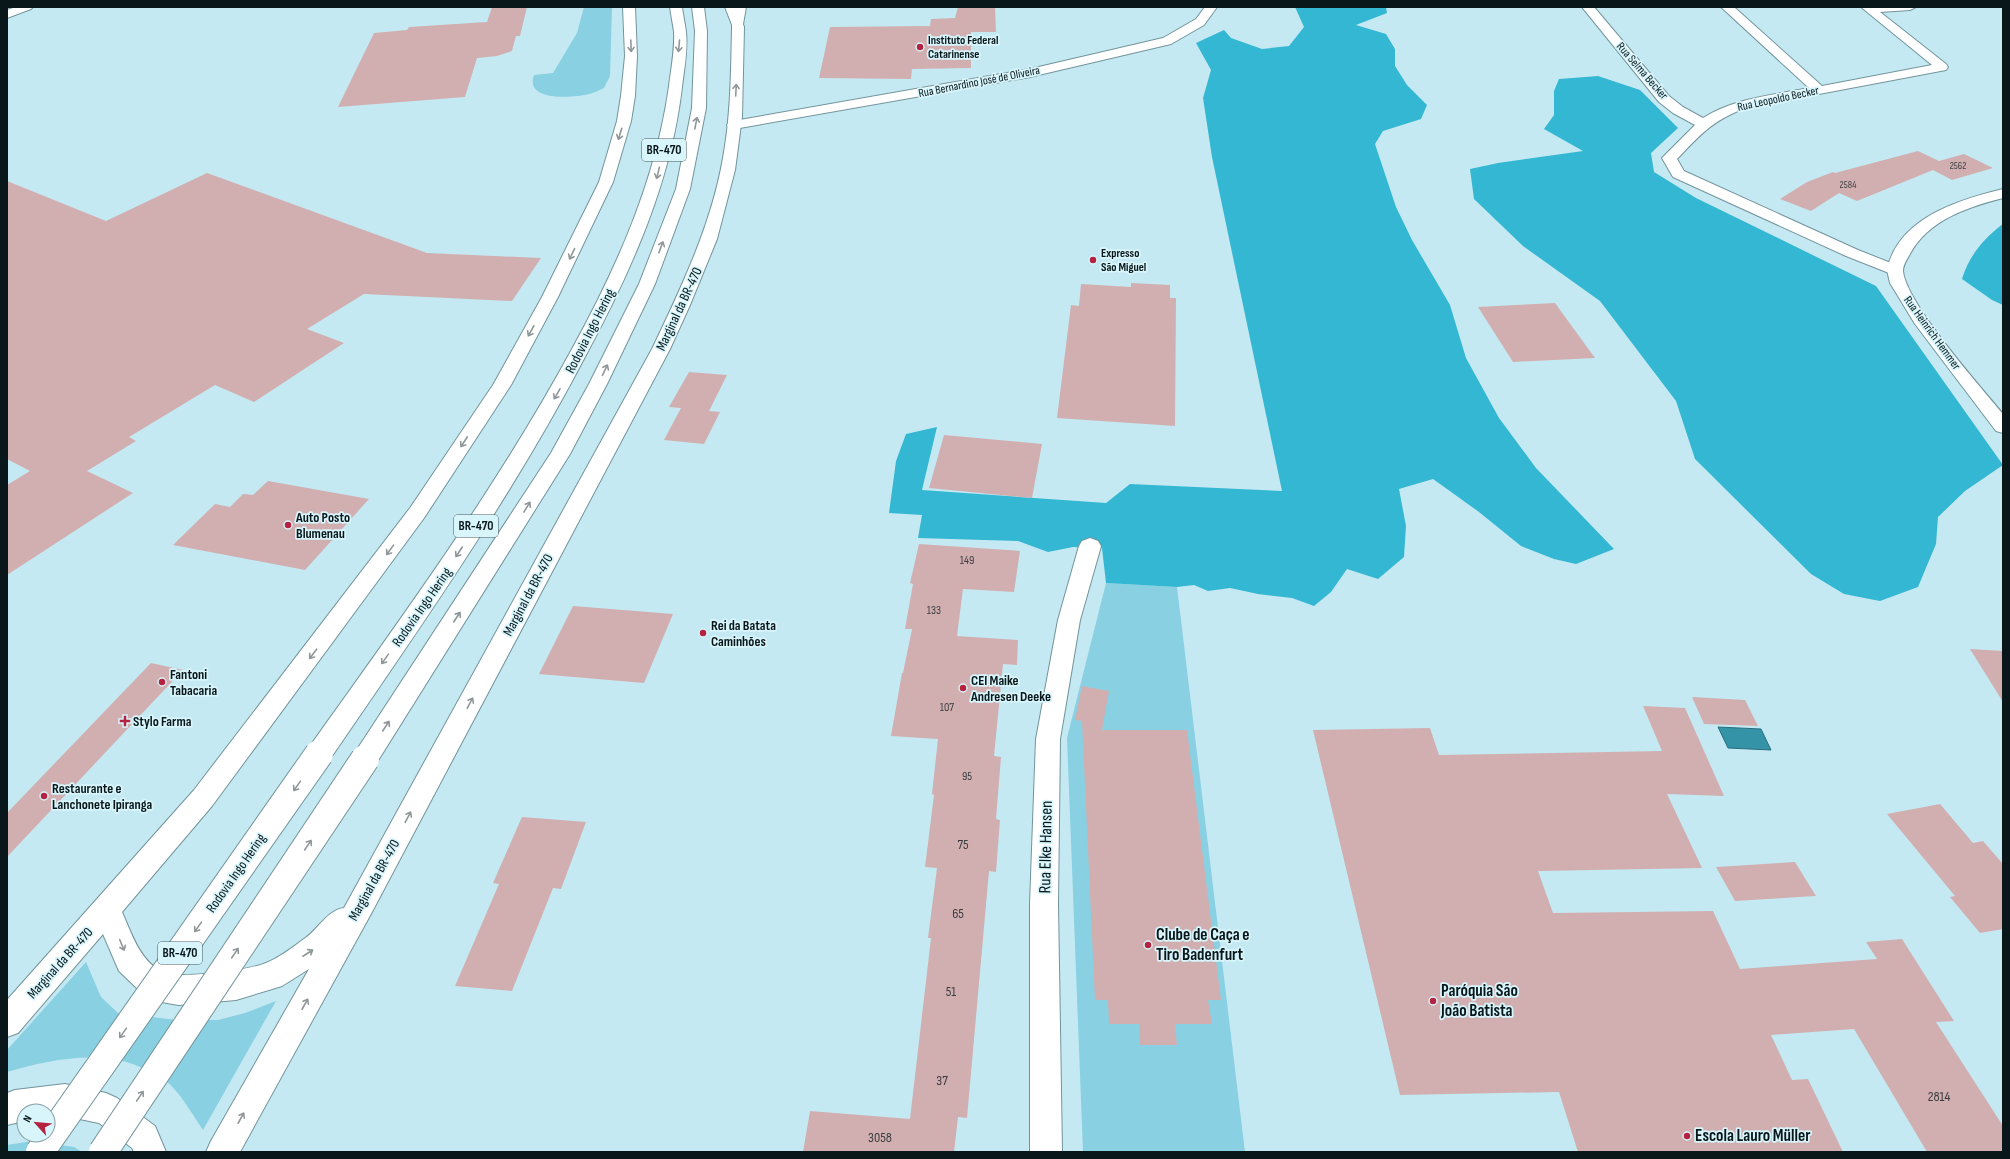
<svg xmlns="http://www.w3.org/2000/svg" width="2010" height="1159" viewBox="0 0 2010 1159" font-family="'Sofia Sans Condensed',sans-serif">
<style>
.green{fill:#88d0e2}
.forest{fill:#34b7d2}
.water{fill:#3593a8;stroke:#286e7d}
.building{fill:#d1afb0}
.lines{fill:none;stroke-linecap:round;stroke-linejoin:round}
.street-casing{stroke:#72949c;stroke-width:2}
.secondary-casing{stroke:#72949c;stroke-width:2}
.primary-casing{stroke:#72949c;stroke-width:2}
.highway-casing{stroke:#72949c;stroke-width:2}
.street{fill:#fff;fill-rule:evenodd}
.secondary{fill:#fff;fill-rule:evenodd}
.primary{fill:#fff;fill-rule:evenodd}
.highway{fill:#fff;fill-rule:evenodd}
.highway-bridge-casing{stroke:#72949c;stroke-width:30;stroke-linecap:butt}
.highway-bridge{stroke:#fff;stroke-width:28}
.oneway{stroke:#909798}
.poi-dot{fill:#b4223f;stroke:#d8f5fc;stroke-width:1.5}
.labels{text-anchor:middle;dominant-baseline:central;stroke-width:3.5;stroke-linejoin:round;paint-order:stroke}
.far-number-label{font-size:10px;fill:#3b3d40}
.far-poi-label{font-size:12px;font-weight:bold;fill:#09171a;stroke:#d8f5fc;text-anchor:start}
.far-street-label{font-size:12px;fill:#09171a;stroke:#d8f5fc}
.number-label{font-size:12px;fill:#3b3d40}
.shield{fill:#d8f5fc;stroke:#475a5e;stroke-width:1}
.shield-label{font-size:13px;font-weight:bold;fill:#09171a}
.street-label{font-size:14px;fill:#09171a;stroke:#d8f5fc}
.poi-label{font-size:14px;font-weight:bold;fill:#09171a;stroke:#d8f5fc;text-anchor:start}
.near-number-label{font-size:14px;fill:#3b3d40}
.near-street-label{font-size:17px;fill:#09171a;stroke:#d8f5fc}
.near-poi-label{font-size:17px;font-weight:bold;fill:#09171a;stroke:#d8f5fc;text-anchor:start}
</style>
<rect width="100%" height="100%" fill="#c5e9f2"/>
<g class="green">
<path d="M584,7h28l-2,69 -6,12c-5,2 -10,5 -15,6 -15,4 -65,8 -55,-19l19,-2 24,-40z"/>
<path d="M1106,583l71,4 68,565h-162l-16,-414z"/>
<path d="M86,962l15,35 17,16 59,7h41l27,-7 31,-12 -73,129c-12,-18 -23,-38 -39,-51 -5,-4 -12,-6 -17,-9 -43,-22 -95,-11 -140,2v-22z"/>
<path d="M33,1141l41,6 8,5h-75v-7z"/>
</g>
<g class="forest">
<path d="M1295,7h91l1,6 -31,12 30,9 9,15v17l12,19 20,20 -6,14 -38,12 -8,13 21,63 16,33 38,65 16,53 33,60 37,50 78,81 -38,15 -22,-5 -33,-13 -42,-34 -46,-33 -34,10 7,37 -2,31 -26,22 -31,-10 -16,23 -17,14 -22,-8 -34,-4 -28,-6 -22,3 -14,-6 -17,2 -71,-4 -4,-35 -29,-1 -25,5 -30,-11 -100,-3 4,-23 -33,-2 7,-52 10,-27 31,-7 -15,63 184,13 24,-19 152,7 -70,-334 -9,-59 8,-28 -15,-27 28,-13 7,8 31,11 27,-3 15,-19z"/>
<path d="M1598,76l42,14 38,38 -27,25 3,19 42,26 180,88 127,179 -38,26 -27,26 -2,27 -18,43 -38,14 -36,-7 -33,-20 -116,-115 -19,-58 -76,-100 -77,-55 -49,-47 -4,-30 28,-6 85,-12 -39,-22 10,-14v-24l5,-12z"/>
<path d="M2003,224v81l-11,-5 -30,-21c7,-23 21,-40 41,-55z"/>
</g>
<path class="water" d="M1718,727l43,2 10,21 -43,-2z"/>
<g class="building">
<path d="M492,7h35l-7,29h-4l-4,15 -15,5 -20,2 -12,39 -127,10 36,-74 33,-3 2,-3 78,-5z"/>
<path d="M958,7h37l1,25h-25v36l-59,1 -1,10 -92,-1 11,-51 100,-1 1,-7 24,-1z"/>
<path d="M1918,151l21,10 25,-7 29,14 -41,12 -19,-10 -76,31 -18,-8 -28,18 -31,-12 27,-17 26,-10 2,1z"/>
<path d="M207,173l220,80 114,5 -29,43 -148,-7 -57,35 37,14 -90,59 -39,-17 -86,52 7,4 -49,30 46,22 -126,82v-90l23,-14 -23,-12v-278l99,40z"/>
<path d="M1131,283l39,2v13h6l-1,128 -118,-8 14,-113 8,1 2,-22 50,3z"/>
<path d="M1555,303l40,55 -82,4 -35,-55z"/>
<path d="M689,372l38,3 -18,36 11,1 -16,32 -40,-4 17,-32 -12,-1z"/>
<path d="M944,435l98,9 -10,54 -103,-10z"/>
<path d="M268,481l101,18 -64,71 -132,-25 42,-41 15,3 13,-13 10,1z"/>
<path d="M919,544l101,7 -6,41 -51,-3 -6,47 61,4 -1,25 -14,-1 -9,92 7,1 -5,62 4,1 -4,52 -7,-1 -22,247 -9,-1 -4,35h-151l7,-41 100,8 21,-181h-3l9,-70 -12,-1 9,-72 -2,-1 6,-55 -47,-3 11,-63h1l9,-44h-7l8,-45 -3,-1z"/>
<path d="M573,606l100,8 -29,69 -105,-9z"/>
<path d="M1970,649l33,2v51z"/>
<path d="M151,663l32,7 -176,187v-44z"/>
<path d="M1082,686l27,5 -7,39h85l34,270h-13l4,24h-37l2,21h-37l-1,-21h-30l-1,-24h-13l-13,-279 -7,-1z"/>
<path d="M1692,697l53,3 13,26 -54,-2z"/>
<path d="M1643,706l42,2 39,88 -57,-2 35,74 -164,3 15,42 160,-2 27,58 137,-10 -11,-17 36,-3 52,82 -18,1 67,104v26h-76l-73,-123 -83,6 21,45 16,-1 35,73h-265l-19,-60 -159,3 -87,-365 117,-2 9,27 223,-4z"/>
<path d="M1940,804l33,39 10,-2 20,23v65l-23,4 -30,-36 5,-1 -68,-82z"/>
<path d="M522,817l64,5 -25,67 -8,-1 -41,103 -57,-5 44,-102 -6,-1z"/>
<path d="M1795,862l21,34 -81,5 -19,-34z"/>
</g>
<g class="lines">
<g class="street-casing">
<g id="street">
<path d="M16,7h17l-2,2 -24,9v-8z"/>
<path d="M1205,7h12l-13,18 -33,19 -141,33 -296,52 -5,-1 -2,-3 2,-3 5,-1 296,-52 133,-31 33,-19z"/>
<path d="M1582,7h12l75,89 14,11 20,11c31,-20 71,-23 106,-30l-88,-81h13l88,79 110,-21 -71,-58h55l-6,3 -30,2 66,52 2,3 -2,3 -201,38c-33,13 -44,26 -68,51l7,12 174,79 43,17 2,3 -2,3 -6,2 -6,-2 -43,-17 -173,-79 -11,-19 33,-33 -22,-12 -14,-11z"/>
<path d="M1090,538l8,3 3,5 -21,74 -20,119 -2,165 4,248h-32v-248l6,-165 22,-119 21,-74 3,-5z"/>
</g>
</g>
<g class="secondary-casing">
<g id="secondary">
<path d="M734,7h12l-4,23h-8l-2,-3z"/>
<path d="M2003,189v9c-35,9 -75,22 -93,56 -3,5 -7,11 -7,17 3,32 77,115 100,143v19l-7,-2 -81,-107 -25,-41 -3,-13c11,-52 71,-70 116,-81z"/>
</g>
</g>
<g class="primary-casing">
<g id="primary">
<path d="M623,7h12l2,49 -2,40 -4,25 -18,61 -55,115 -47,88 -87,133 -212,288 -90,106c10,23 17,46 39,60 14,8 89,-2 105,-9 13,-5 27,-16 38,-24 14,-9 23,-29 40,-31l308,-559c30,-63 61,-127 72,-197 7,-41 7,-83 8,-125l6,-4 6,4 -2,90 -7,53 -18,69 -27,66 -20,44 -298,563 -132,240h-34l5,-11 98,-172 -27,17 -46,14 -57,5 -24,-4 -10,-5 -26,-25 -16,-37 -85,99 -11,4v-37l187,-210 216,-282 83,-123 49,-88 57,-115 18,-61 4,-25 4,-40z"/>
<path d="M65,1084l41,9 11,5 38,28 11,26h-32l-2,-4 -33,-25 -34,-7 -17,2v-7h-24v10l-17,4v-32l8,-3z"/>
</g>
</g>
<g class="highway-casing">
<g id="highway">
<path d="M670,7h12c1,8 3,17 4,25 2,18 -2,38 -4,55 -11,96 -51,184 -96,268 -74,142 -167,274 -258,407l-9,3 -9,-3 -4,-8 4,-8c92,-129 186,-257 262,-397 45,-82 84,-169 97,-263 2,-17 6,-36 5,-54 -1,-8 -3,-17 -4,-25z"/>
<path d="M692,7h12l3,24 -1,77 -16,81 -35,95 -48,100 -37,70 -196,313 -9,3 -9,-3 -4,-8 4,-8 195,-298 38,-69 50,-100 37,-95 16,-81 3,-77z"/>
<path d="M725,7h12l7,20 -2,3h-8z"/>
</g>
</g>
<use href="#street" class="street"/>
<use href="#secondary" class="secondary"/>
<use href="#primary" class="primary"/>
<use href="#highway" class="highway"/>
<g class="highway-bridge-casing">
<g id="highway-bridge">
<path d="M40,1152l279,-398"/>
<path d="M103,1152l262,-393"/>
</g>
</g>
<use href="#highway-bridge" class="highway-bridge"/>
</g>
<defs><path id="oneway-shaft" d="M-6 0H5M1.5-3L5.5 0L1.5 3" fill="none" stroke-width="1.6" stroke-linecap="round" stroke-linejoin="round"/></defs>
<g class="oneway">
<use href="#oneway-shaft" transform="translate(631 46) rotate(88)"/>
<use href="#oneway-shaft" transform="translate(679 46) rotate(95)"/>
<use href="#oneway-shaft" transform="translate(736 90) rotate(-87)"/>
<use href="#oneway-shaft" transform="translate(696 123) rotate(-79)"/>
<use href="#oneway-shaft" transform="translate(620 134) rotate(107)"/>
<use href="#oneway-shaft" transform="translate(658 173) rotate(104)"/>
<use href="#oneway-shaft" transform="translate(661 247) rotate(-70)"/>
<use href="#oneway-shaft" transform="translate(572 254) rotate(116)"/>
<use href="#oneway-shaft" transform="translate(531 331) rotate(119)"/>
<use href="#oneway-shaft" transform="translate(605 370) rotate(-64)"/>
<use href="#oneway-shaft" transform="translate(557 394) rotate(120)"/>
<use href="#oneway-shaft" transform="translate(464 442) rotate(123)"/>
<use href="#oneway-shaft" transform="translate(527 507) rotate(-58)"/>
<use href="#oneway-shaft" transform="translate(390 550) rotate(126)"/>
<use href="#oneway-shaft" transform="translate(459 552) rotate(123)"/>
<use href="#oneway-shaft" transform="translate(457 617) rotate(-57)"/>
<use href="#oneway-shaft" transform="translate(313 654) rotate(127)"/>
<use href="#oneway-shaft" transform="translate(385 659) rotate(125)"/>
<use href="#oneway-shaft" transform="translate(470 703) rotate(-62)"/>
<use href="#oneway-shaft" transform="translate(386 726) rotate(-57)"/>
<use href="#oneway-shaft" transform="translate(297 786) rotate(125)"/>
<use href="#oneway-shaft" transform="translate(408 817) rotate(-62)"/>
<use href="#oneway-shaft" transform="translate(308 845) rotate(-56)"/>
<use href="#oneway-shaft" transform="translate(198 927) rotate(125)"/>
<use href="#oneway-shaft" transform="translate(122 945) rotate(67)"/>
<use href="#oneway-shaft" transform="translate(235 953) rotate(-56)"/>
<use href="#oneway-shaft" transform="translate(308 953) rotate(-33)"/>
<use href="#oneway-shaft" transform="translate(305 1004) rotate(-61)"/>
<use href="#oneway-shaft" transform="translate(123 1033) rotate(125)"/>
<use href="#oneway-shaft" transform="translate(140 1096) rotate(-56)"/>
<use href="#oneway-shaft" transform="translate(241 1118) rotate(-61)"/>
</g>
<g class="poi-dot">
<circle cx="920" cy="47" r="4"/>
<circle cx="1093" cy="260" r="4"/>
<circle cx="288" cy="525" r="4"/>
<circle cx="703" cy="633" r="4"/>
<circle cx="162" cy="682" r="4"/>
<circle cx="963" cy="688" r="4"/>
<path d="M123 715h4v4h4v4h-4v4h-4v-4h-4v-4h4z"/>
<circle cx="44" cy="796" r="4"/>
<circle cx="1148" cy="945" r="4"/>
<circle cx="1433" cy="1001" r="4"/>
<circle cx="1687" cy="1136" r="4"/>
</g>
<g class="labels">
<g class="far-number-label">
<text x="1958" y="166">2562</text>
<text x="1848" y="185">2584</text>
</g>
<g class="far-poi-label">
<text x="928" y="40">Instituto Federal<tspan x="928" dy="14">Catarinense</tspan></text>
<text x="1101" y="253">Expresso<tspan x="1101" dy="14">São Miguel</tspan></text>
</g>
<g class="far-street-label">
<text transform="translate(1642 71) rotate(49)">Rua Selma Becker</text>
<text transform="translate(979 82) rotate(-11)">Rua Bernardino José de Oliveira</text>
<text transform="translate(1778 99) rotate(-12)">Rua Leopoldo Becker</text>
<text transform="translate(1932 333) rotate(54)">Rua Heinrich Hemmer</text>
</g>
<g class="number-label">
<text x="967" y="560">149</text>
<text x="934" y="610">133</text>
<text x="947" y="707">107</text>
<text x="967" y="776">95</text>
</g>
<g class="shield">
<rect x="642" y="139" width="44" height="22" rx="3"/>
<rect x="454" y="515" width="44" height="22" rx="3"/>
<rect x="158" y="942" width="44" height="22" rx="3"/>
</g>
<g class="shield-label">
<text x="664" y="150">BR-470</text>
<text x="476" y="526">BR-470</text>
<text x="180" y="953">BR-470</text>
</g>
<g class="street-label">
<text transform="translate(679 309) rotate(-65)">Marginal da BR-470</text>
<text transform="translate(590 331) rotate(-63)">Rodovia Ingo Hering</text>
<text transform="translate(528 595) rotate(-62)">Marginal da BR-470</text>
<text transform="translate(422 607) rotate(-55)">Rodovia Ingo Hering</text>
<text transform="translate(236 873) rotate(-55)">Rodovia Ingo Hering</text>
<text transform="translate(374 880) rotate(-61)">Marginal da BR-470</text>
<text transform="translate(60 963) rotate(-48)">Marginal da BR-470</text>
</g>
<g class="poi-label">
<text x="296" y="517">Auto Posto<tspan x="296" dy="16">Blumenau</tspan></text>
<text x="711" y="625">Rei da Batata<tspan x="711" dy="16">Caminhões</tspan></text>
<text x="170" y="674">Fantoni<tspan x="170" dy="16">Tabacaria</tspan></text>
<text x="971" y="680">CEI Maike<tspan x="971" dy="16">Andresen Deeke</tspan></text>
<text x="133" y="721">Stylo Farma</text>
<text x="52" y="788">Restaurante e<tspan x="52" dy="16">Lanchonete Ipiranga</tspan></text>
</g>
<g class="near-number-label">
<text x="963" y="844">75</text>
<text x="958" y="913">65</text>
<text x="951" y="991">51</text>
<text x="942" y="1080">37</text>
<text x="1939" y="1096">2814</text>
<text x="880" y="1137">3058</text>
</g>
<g class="near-street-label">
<text transform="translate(1046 847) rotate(-89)">Rua Elke Hansen</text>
</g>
<g class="near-poi-label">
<text x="1156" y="935">Clube de Caça e<tspan x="1156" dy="20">Tiro Badenfurt</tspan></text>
<text x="1441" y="991">Paróquia São<tspan x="1441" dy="20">João Batista</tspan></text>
<text x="1695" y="1136">Escola Lauro Müller</text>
</g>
</g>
<rect width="2010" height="1159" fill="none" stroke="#09171a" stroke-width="16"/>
<g transform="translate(36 1123) rotate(297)"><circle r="19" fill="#d8f5fc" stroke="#859ca2"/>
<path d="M0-3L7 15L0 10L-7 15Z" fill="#b4223f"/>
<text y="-6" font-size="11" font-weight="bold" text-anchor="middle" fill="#09171a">N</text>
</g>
</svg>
